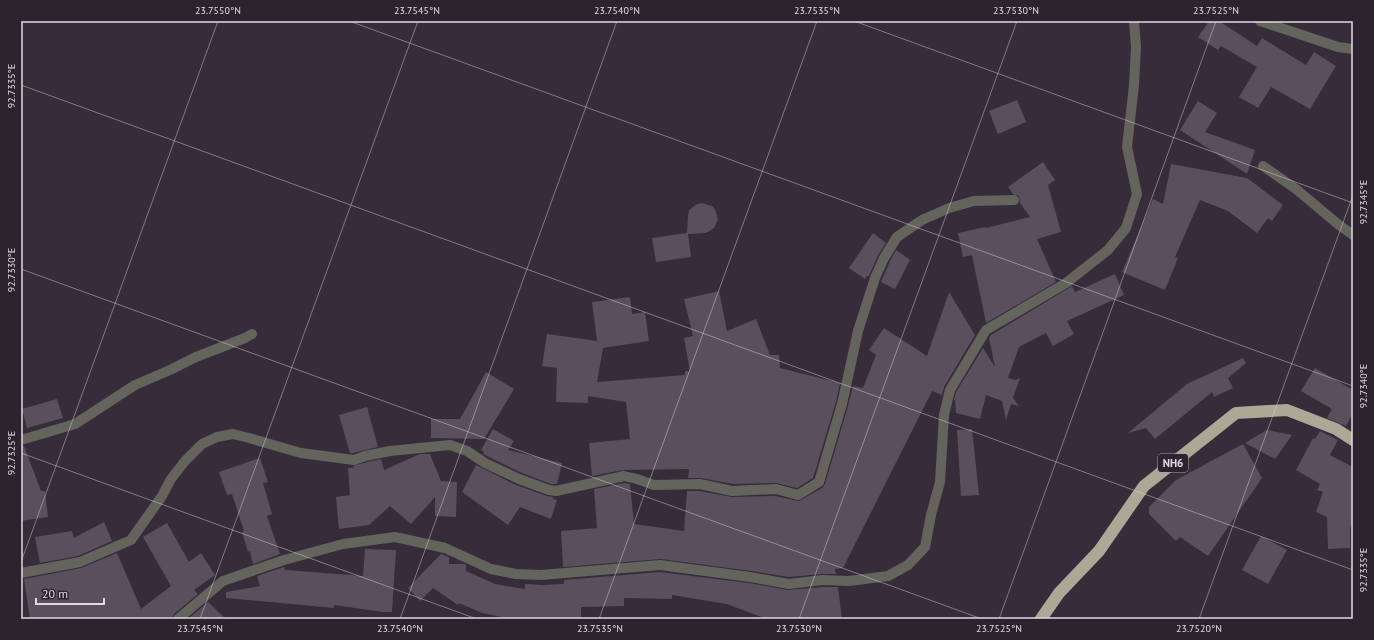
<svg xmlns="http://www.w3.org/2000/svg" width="1374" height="640" viewBox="0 0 1374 640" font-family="'PT Sans',sans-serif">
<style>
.building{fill:#5a4f5d}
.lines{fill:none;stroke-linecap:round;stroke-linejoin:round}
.minor{stroke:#64635c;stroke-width:10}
.highway{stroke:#aba895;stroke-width:12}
.ticks{fill:none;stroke:#e1dae2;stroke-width:1;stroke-opacity:0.45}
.labels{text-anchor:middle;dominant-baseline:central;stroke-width:3;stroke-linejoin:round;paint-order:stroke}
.shield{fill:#2d232f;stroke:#aba3ac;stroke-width:1}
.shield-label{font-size:11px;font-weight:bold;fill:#e1dae2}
.neatline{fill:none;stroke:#e1dae2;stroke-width:1.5}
.ticks-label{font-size:10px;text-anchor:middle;fill:#e1dae2}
</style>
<rect width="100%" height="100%" fill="#372c39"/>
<g class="building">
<path d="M1209,21h10l38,25 5,-8 44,27 8,-13 22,14 -26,43 -39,-22 -13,21 -19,-11 18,-30 -36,-21 -3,4 -20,-13z"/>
<path d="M1017,100l9,22 -28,12 -9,-23z"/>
<path d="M1198,101l19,12 -12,19 50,18 -8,24 -67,-44z"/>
<path d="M1043,162l12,18 -7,5 13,47 -24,7 19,43 -70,41 -14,-68 -9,2 -5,-24 27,-6 1,1 44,-11 -10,-14 -1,-7 -6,-2 -5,-7z"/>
<path d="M1171,164l76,14 36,27 -11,16 -4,-3 -11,15 -29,-22 -28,-11 -25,57 3,1 -13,32 -43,-18 31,-73 10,5z"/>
<path d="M702,203l10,3 3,3 3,10 -4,9 -8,5 -18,1 3,23 -35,5 -4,-24 35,-5 1,-18 1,-5 8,-6z"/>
<path d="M873,233l13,10 -8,12 -9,21h-2l-2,3 -16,-11z"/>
<path d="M896,250l14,10 -15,29 -14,-7 9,-21z"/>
<path d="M1115,274l9,21 -57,26 7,13 -21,12 -7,-13 -27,14 -11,31 7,2 5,-2 -7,20 6,8 -8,-2 -5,16 -4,-19 -16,-6 -6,24 -24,-6 -1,-13h-1l2,-8 27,-44 12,19 -6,-29 2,-3 81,-49 3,6z"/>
<path d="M719,291l8,40 29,-12 14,36h9l1,13 60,15 -4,19 -23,76 -16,10 -21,-5 -43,1 -32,-6h-13l1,-9 -66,1 -31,6 -3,-33 41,-4 -4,-37 -38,-6v7l-32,-1 1,-34 -15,-2 5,-32 50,7 -5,-39 38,-5 2,17 13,-2 4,29 -46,7 -6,34 88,-7v-4h5l-6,-33 9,-2 -9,-37z"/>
<path d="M949,292l26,43 -31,52 -2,8 -10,-4 -89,177 -8,1 1,5h-15l-32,3 -38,-6 -90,-12 -98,8 -2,-36 36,-3 -3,-39 30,-6 6,1 4,40 50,7 3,-40h12l33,6 43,-1 24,5 23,-13 3,-4 23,-78 5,-20 10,2 13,-33 -7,-5 15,-22 43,28z"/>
<path d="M1243,358l3,5 -18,15 5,10 -19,9 -2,-5 -57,47 -9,-11 -18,5 59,-49z"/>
<path d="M1315,368l38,22v23l-7,13 -19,-8 5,-9 -31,-18z"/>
<path d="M486,372l28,17 -30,50 -53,-1v-19h29z"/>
<path d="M57,399l6,19 -36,10 -5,-19z"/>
<path d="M367,407l11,40 -25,6h-3l-11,-38z"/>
<path d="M493,429l21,12 -6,9 54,13 -5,21h-6l-29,-11 -39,-19 1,-2 -3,-2z"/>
<path d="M972,429l7,66 -18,1 -4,-66z"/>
<path d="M1267,430l25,5 -17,24 -30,-16z"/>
<path d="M1320,431l18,9 -8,15 23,12v53l-3,8v20l-22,1 -1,-32 -11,-5 7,-20 -6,-2 3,-6 -24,-14 17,-32 2,1z"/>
<path d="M1243,444l19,34 -54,78 -28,-19 -4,4 -27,-27v-7l27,-27z"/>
<path d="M21,446h3l17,45h4l3,26 -27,4z"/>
<path d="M420,454h10l11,27 16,1 -1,35 -21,-1v-19l-24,27 -21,-18 -21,19 -30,4 -3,-32 14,-2 -2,-27h6l-1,-2 14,-4 14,-3 3,11z"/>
<path d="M260,458l8,24 -5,1 9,31 -5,2 13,38 -27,10 -3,-13 -2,1 -6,-20 2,-1 -12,-37 -5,1 -8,-23z"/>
<path d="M476,465l40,20 31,11 7,1 -1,2 4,1 -6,19 -31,-12 -12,18 -46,-33z"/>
<path d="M104,522l8,19 -34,15 -38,7 -5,-26 37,-6 2,7z"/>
<path d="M167,523l22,39 12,-9 14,22 -21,15 4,4 -24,20 -2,5h-142l-6,-40 57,-11 36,-15 24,56 30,-23 -28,-49z"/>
<path d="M1261,536l26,14 -19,34 -26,-14z"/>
<path d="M365,549l31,1 -4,62h-9l-49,-7v3l-108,-10v-6l34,-6 -3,-10 27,-9 1,3 78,6z"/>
<path d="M441,554l8,3v7h15l2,1v6l29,13 30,5v-5l17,1 22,-1v-4l96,-8 89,11 39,7 34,-3h16l4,32h-75l-40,-15 -55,-9v4l-48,-1v8l-43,1v12h-70l-29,-6 -23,-10 -1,2 -25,-17 -13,13 -12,-13z"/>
<path d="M208,602l18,17h-38z"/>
</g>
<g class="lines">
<g class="minor">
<path d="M1260,21l78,26 15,2"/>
<path d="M1263,166l33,23 43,36 14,10"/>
<path d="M21,440l54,-16 60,-39 35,-15 26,-13 49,-19 7,-4"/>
<path d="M21,573l59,-11 51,-22 31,-44 9,-17 14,-18 17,-17 15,-7 16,-3 16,4 52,15 53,7 11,-4 25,-5 60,-6 17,6 18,12 34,16 30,11 7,1 68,-15 13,3 17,6 46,-1 32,7 44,-2 22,6 21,-13 23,-78 16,-73 17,-53 9,-20 13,-21 25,-17 27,-12 25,-7 40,-1"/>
<path d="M178,619l45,-38 61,-21 59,-16 52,-7 50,11 46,21 25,5 25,1 119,-10 90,12 39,7 33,-4 27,1 39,-5 20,-11 17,-18 6,-32 9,-33 4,-67 6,-25 36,-60 80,-47 42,-33 18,-22 11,-34 -10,-47 7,-62 2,-38 -2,-26"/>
</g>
<path class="highway" d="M1041,619l18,-26 40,-42 45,-65 92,-73 51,-3 49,19 17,11"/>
</g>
<path class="ticks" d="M349,21l1004,365M854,21l499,182M21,85l1332,485M21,269l961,350M21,453l456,166M21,562l197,-541M200,619l218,-598M400,619l217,-598M599,619l218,-598M799,619l218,-598M999,619l217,-598M1199,619l154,-424"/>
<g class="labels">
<rect class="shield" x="1158" y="454" width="30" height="18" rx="3"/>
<g class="shield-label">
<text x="1173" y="463">NH6</text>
</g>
</g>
<rect width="1374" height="640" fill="none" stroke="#2d232f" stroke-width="44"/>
<path d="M36 598v6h68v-6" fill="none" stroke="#e1dae2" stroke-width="2"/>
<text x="42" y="598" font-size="12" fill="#e1dae2" stroke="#2d232f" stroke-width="3" paint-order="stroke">20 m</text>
<rect x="22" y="22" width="1330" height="596" class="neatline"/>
<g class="ticks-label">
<text x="218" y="14">23.7550°N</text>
<text x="417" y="14">23.7545°N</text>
<text x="617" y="14">23.7540°N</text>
<text x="817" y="14">23.7535°N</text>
<text x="1016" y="14">23.7530°N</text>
<text x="1216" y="14">23.7525°N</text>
<text transform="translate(11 86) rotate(-90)" y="4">92.7335°E</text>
<text transform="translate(1363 202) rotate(-90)" y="4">92.7345°E</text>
<text transform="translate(11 270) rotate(-90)" y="4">92.7330°E</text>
<text transform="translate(1363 386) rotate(-90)" y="4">92.7340°E</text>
<text transform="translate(11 453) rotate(-90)" y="4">92.7325°E</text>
<text transform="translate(1363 570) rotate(-90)" y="4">92.7335°E</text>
<text x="200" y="632">23.7545°N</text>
<text x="400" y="632">23.7540°N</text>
<text x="600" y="632">23.7535°N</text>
<text x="799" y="632">23.7530°N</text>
<text x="999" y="632">23.7525°N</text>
<text x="1199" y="632">23.7520°N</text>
</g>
</svg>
